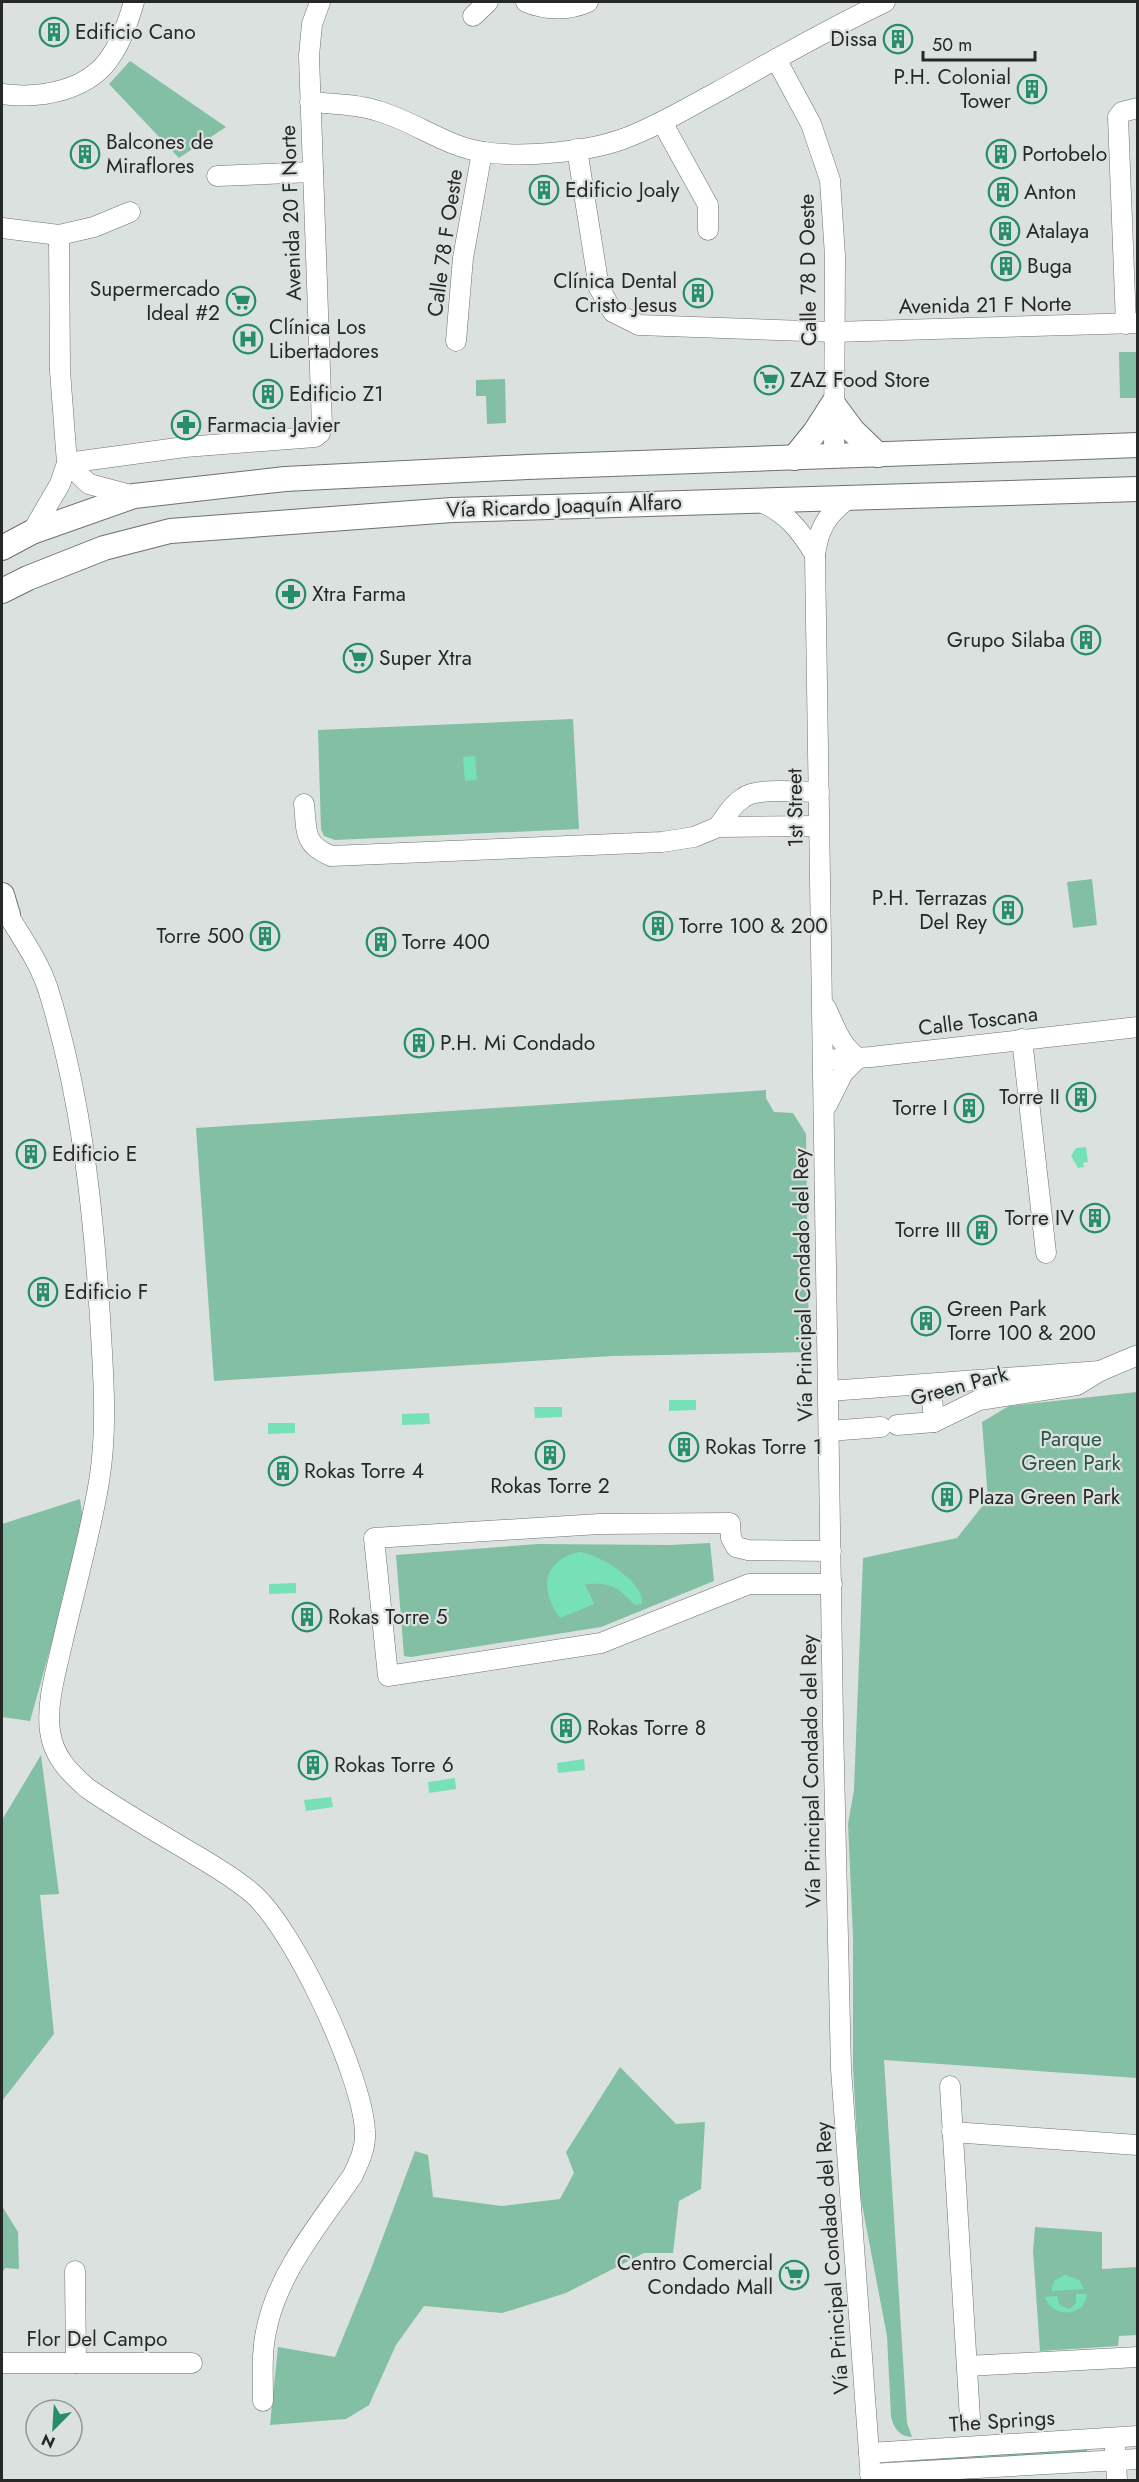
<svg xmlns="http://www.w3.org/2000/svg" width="1139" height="2482" viewBox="0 0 1139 2482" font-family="Jost,sans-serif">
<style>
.green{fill:#82bfa4}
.water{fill:#76e1b6}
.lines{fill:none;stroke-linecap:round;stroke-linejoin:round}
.minor-casing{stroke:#6d7270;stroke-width:21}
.major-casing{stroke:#6d7270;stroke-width:26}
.minor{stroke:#fff;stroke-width:20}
.major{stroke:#fff;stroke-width:24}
.labels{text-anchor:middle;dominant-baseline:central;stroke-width:4.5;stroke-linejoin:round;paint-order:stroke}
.poi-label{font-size:21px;fill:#262827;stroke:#dbe1de;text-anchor:start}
.street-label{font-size:21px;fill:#262827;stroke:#dbe1de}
.park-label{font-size:21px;fill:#295644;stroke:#dbe1de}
</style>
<rect width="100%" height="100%" fill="#dbe1de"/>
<g class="green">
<path d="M130,61l96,66 -47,31 -70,-74z"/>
<path d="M1119,352h18v46h-17z"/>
<path d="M505,379l1,44 -19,1 -1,-28h-10v-16z"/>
<path d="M573,719l6,110 -244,11 -11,-4 -3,-7 -3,-99z"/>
<path d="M1092,879l5,46 -24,3 -6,-46z"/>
<path d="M766,1090v8l8,14 19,1 13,21 3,218 -197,4 -398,25 -18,-253z"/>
<path d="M1137,1392v686l-253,-18 23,363 5,14c-12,0 -19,-9 -21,-21l-4,-80 -27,-142 -7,-127v-131l-5,-112 6,-34 9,-232 94,-20 31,-39 -6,-77 27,-16z"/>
<path d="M80,1499l4,29 -54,193 -28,-4v-193z"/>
<path d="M710,1543l4,38 -113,46 -190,30 -7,-1 -8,-101 142,-11 132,1z"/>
<path d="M41,1755l18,139 -19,1 14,139 -52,67v-281z"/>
<path d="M620,2067l56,57 29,-2 -4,67 -22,12 -6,52h-29l-78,40 -64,20 -78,-7 -28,39 -27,60 -23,14 -76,6 8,-78 57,10 36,-88 44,-118 13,4 5,42 69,9 58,-7 14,-26 -8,-21z"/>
<path d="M2,2206l16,26 1,37 -14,-1 -3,5z"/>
<path d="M1035,2227l67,5v37l35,-2v68l-18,1 -1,10 -78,5 -7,-100z"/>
<path d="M1087,2449v3l-3,2 -172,10 -2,-2v-4z"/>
</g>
<g class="water">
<path d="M475,756l2,24 -12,1 -2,-24z"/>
<path d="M1086,1147l2,15 -5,1 1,4 -6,1 -7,-12 5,-8z"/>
<path d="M669,1400h27v10l-27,1z"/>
<path d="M534,1407h28v10l-27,1z"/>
<path d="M429,1413l1,11 -28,1v-11z"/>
<path d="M268,1423h27v10l-27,1z"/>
<path d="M579,1552c19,1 67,31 63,52l-7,1c-19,-19 -22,-22 -50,-21l9,20 -34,14c-20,-28 -19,-57 19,-66z"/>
<path d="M296,1583v10l-27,1v-10z"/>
<path d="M584,1759l1,11 -27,3 -1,-10z"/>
<path d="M455,1778l1,11 -27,4 -1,-11z"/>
<path d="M331,1797l2,10 -27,4 -2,-11z"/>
<path d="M1065,2275l14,5 5,9 -33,2 4,-11z"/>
<path d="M1076,2294h11c-1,24 -36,24 -42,3l12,-1 3,10 10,3 6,-6z"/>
</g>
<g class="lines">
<g class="minor-casing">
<g id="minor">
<path d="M526,2c19,8 43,9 62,0"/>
<path d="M473,16l15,-14"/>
<path d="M776,59l35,65 19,56 5,76 -1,200"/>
<path d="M2,94c39,5 89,-3 111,-41 10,-15 16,-34 21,-51"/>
<path d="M310,102c23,2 46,2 68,9 36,10 68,36 106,41 38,6 103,0 139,-13 33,-12 64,-31 94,-47 56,-31 111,-63 168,-90"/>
<path d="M662,122l46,83v25"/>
<path d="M577,149l22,139 14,24 26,13 195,7 304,-9"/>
<path d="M217,176l96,-4"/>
<path d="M2,228l57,7 35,-8 36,-15"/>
<path d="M1126,324l-8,-207 4,-5 16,-4"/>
<path d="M456,341l7,-83 19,-106"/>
<path d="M67,463l118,-16 130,-10 5,-4 2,-7 -13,-370 3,-32 8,-22"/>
<path d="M67,463l22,21 45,12"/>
<path d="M848,499c-21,15 -30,31 -33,56l18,1168 8,346 30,411"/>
<path d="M759,501c27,12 41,28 56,54"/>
<path d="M32,532l28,-48 7,-21 -7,-92 -1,-136"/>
<path d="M304,804c3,28 -1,40 27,52l331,-14 32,-5 24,-10 100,-1"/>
<path d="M718,827c7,-10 14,-22 25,-29 14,-11 57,-6 76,-6"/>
<path d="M2,904c15,28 36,54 46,85 33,106 45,217 52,328 3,55 8,110 -1,165 -9,53 -24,106 -36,158 -6,28 -17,62 -13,91 3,25 19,41 37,57 32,22 66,42 100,62 22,13 45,26 65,43 42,36 111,184 113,239 1,16 -6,30 -12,43 -32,47 -74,96 -86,152 -6,24 -4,50 -4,74"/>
<path d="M826,1008c9,19 14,37 32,50l-15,15 -16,32"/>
<path d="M1022,1039l24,214"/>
<path d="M824,1060l47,-3 267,-30"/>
<path d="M931,1385l3,37"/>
<path d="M829,1391l271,-20"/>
<path d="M897,1425l37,-3 45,-22 98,-15 23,-14 38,-16"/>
<path d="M829,1431l52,-4"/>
<path d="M831,1551l-83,-1 -12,-3 -5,-9 -1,-15 -131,1 -225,14 14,138 213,-33 148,-59h83"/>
<path d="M950,2086l20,333"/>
<path d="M952,2132l186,13"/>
<path d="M75,2271l1,92"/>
<path d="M2,2363h190"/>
<path d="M967,2366l171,-9"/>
<path d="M1115,2447l2,33"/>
<path d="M869,2453l269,-17"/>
<path d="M870,2474l268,-15"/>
</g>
</g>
<g class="major-casing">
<g id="major">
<path d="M794,458l21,-26 18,-28 20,27 25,24"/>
<path d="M2,548l30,-16 102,-36 151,-17 242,-12 611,-22"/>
<path d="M2,591l26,-13 76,-30 66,-17 282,-21 686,-21"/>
<path d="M2,895l6,20"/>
</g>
</g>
<use href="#minor" class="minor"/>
<use href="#major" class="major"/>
</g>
<defs>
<g id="building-ring" transform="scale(1.5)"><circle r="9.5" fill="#dbe1de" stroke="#278d6a" stroke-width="1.5"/><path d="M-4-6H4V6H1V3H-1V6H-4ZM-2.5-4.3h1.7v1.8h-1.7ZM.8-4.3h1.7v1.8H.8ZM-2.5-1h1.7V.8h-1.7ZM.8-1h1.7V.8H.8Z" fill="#278d6a"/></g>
<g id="supermarket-ring" transform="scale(1.5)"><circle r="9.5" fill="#dbe1de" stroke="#278d6a" stroke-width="1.5"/><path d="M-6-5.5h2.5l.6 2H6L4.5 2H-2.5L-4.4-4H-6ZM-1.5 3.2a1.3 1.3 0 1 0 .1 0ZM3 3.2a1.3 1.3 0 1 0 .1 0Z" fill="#278d6a"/></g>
<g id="hospital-ring" transform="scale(1.5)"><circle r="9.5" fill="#dbe1de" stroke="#278d6a" stroke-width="1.5"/><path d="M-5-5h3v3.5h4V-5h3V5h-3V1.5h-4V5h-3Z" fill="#278d6a"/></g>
<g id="pharmacy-ring" transform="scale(1.5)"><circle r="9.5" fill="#dbe1de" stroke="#278d6a" stroke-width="1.5"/><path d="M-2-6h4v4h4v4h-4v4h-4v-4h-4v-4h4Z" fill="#278d6a"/></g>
</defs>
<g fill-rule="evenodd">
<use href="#building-ring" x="54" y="32"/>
<use href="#building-ring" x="898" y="39"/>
<use href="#building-ring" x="1032" y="89"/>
<use href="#building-ring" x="85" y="154"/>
<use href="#building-ring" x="1001" y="154"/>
<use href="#building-ring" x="544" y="190"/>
<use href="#building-ring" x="1003" y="192"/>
<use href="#building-ring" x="1005" y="231"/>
<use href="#building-ring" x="1006" y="266"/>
<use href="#building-ring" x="698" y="293"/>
<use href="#supermarket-ring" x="241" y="301"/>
<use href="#hospital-ring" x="248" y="339"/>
<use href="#supermarket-ring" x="769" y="380"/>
<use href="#building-ring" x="268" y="394"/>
<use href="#pharmacy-ring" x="186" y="425"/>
<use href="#pharmacy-ring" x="291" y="594"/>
<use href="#building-ring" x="1086" y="640"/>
<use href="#supermarket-ring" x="358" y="658"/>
<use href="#building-ring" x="1008" y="910"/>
<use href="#building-ring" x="658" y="926"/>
<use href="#building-ring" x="265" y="936"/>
<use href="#building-ring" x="381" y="942"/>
<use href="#building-ring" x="419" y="1043"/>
<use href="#building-ring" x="1081" y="1097"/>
<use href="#building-ring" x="969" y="1108"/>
<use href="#building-ring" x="31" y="1154"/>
<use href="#building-ring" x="1095" y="1218"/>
<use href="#building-ring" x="982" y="1230"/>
<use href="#building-ring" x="43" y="1292"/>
<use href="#building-ring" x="926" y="1321"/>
<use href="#building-ring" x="684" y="1447"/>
<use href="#building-ring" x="550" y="1455"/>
<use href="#building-ring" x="283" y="1471"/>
<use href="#building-ring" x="947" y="1497"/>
<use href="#building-ring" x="307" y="1617"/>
<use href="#building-ring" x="566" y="1728"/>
<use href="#building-ring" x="313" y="1765"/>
<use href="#supermarket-ring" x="794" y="2275"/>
</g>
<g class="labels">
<g class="poi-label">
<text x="75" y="32">Edificio Cano</text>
<text x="877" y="39" text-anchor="end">Dissa</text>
<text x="1011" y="77" text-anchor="end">P.H. Colonial<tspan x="1011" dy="24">Tower</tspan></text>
<text x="106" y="142">Balcones de<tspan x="106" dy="24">Miraflores</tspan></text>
<text x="1022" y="154">Portobelo</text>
<text x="565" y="190">Edificio Joaly</text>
<text x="1024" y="192">Anton</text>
<text x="1026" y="231">Atalaya</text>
<text x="1027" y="266">Buga</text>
<text x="677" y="281" text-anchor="end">Clínica Dental<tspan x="677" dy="24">Cristo Jesus</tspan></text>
<text x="220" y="289" text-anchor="end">Supermercado<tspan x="220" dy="24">Ideal #2</tspan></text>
<text x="269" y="327">Clínica Los<tspan x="269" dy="24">Libertadores</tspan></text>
<text x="790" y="380">ZAZ Food Store</text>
<text x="289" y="394">Edificio Z1</text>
<text x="207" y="425">Farmacia Javier</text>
<text x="312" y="594">Xtra Farma</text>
<text x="1065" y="640" text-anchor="end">Grupo Silaba</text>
<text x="379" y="658">Super Xtra</text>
<text x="987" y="898" text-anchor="end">P.H. Terrazas<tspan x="987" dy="24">Del Rey</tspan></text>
<text x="679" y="926">Torre 100 &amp; 200</text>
<text x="244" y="936" text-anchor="end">Torre 500</text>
<text x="402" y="942">Torre 400</text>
<text x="440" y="1043">P.H. Mi Condado</text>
<text x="1060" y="1097" text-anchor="end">Torre II</text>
<text x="948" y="1108" text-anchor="end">Torre I</text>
<text x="52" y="1154">Edificio E</text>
<text x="1074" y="1218" text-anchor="end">Torre IV</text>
<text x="961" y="1230" text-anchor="end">Torre III</text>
<text x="64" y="1292">Edificio F</text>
<text x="947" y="1309">Green Park<tspan x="947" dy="24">Torre 100 &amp; 200</tspan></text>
<text x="705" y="1447">Rokas Torre 1</text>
<text x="304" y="1471">Rokas Torre 4</text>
<text x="550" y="1486" text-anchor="middle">Rokas Torre 2</text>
<text x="968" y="1497">Plaza Green Park</text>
<text x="328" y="1617">Rokas Torre 5</text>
<text x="587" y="1728">Rokas Torre 8</text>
<text x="334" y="1765">Rokas Torre 6</text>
<text x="773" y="2263" text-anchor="end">Centro Comercial<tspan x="773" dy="24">Condado Mall</tspan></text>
</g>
<g class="street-label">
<text transform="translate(291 213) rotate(-92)">Avenida 20 F Norte</text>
<text transform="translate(445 243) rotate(-82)">Calle 78 F Oeste</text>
<text transform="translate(808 270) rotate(-91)">Calle 78 D Oeste</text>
<text transform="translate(985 305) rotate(-1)">Avenida 21 F Norte</text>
<text transform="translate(564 506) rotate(-2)">Vía Ricardo Joaquín Alfaro</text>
<text transform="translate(795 808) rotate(-91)">1st Street</text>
<text transform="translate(978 1021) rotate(-7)">Calle Toscana</text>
<text transform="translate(803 1285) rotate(-91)">Vía Principal Condado del Rey</text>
<text transform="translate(959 1386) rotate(-15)">Green Park</text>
<text transform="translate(811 1771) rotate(-91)">Vía Principal Condado del Rey</text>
<text transform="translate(832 2258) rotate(-94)">Vía Principal Condado del Rey</text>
<text x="97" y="2339">Flor Del Campo</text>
<text transform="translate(1002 2421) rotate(-4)">The Springs</text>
</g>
<g class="park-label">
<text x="1071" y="1439">Parque<tspan x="1071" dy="24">Green Park</tspan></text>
</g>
</g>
<rect width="1139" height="2482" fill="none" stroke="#262827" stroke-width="6"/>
<g transform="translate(54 2428) rotate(204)"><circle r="28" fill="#dbe1de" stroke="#939795" stroke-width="1.5"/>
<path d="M0-4.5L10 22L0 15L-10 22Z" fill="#278d6a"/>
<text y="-9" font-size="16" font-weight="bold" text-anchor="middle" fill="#262827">N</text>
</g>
<path d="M923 51v9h112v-9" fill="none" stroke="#262827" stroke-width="3"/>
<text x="932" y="51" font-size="18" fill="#262827" stroke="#dbe1de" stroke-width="4.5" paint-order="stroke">50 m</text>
</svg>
